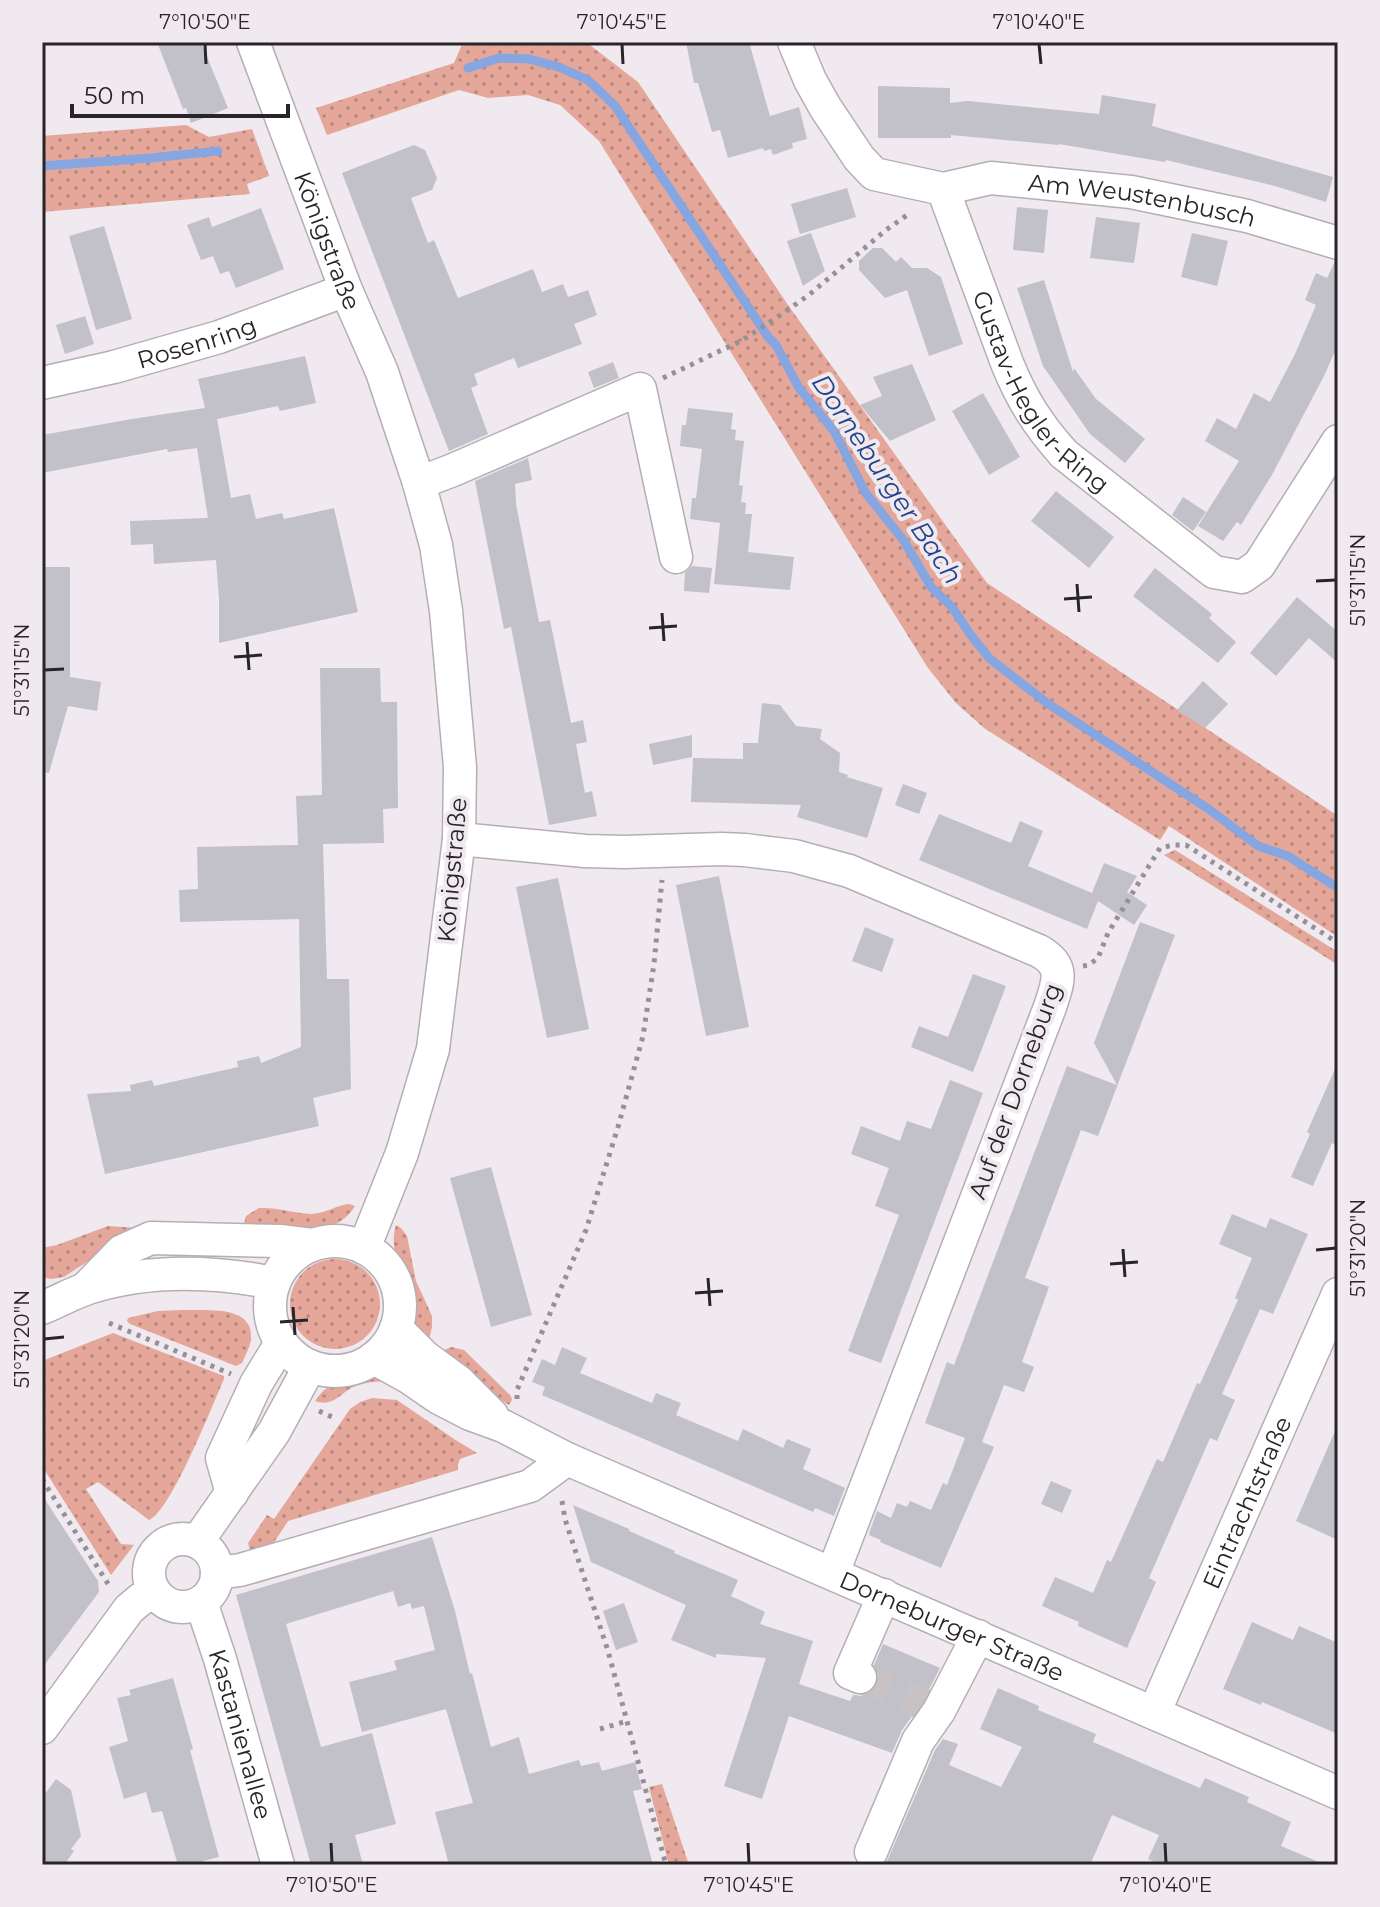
<svg xmlns="http://www.w3.org/2000/svg" width="1380" height="1907" viewBox="0 0 1380 1907" font-family="Montserrat,sans-serif">
<style>
.grass{fill:url(#grass-dots)}
.lines{fill:none;stroke-linecap:round;stroke-linejoin:round}
.stream{stroke:#86a6e2;stroke-width:9}
.building{fill:#c2c0c9}
.minor-tunnel{stroke:#c8c2c7;stroke-width:32;stroke-dasharray:32 16;stroke-linecap:butt}
.minor-casing{stroke:#b5aeb4;stroke-width:35}
.path{stroke:#969196;stroke-width:5;stroke-dasharray:4 6;stroke-linecap:butt}
.minor{stroke:#fff;stroke-width:32}
.ticks{fill:none;stroke:#282528;stroke-width:3}
.labels{text-anchor:middle;dominant-baseline:central;stroke-width:8;stroke-linejoin:round;paint-order:stroke}
.street-label{font-size:24px;fill:#282528;stroke:#f0e9ef}
.water-label{font-size:26px;font-style:italic;fill:#21438b;stroke:#f0e9ef}
.neatline{fill:none;stroke:#282528;stroke-width:3}
.ticks-label{font-size:20px;text-anchor:middle;fill:#282528}
</style>
<defs>
<pattern id="grass-dots" width="8" height="8" patternUnits="userSpaceOnUse" patternTransform="scale(2)"><rect width="8" height="8" fill="#e4a799"/><path d="M2 2h.1M6 6h.1" fill="none" stroke="#b9887d" stroke-width="1.8" stroke-linecap="round"/></pattern>
</defs>
<rect width="100%" height="100%" fill="#f0e9ef"/>
<g class="grass">
<path d="M463,42h123l52,40 150,223 199,278 351,233v121l-169,-111 -9,14 -176,-112 -28,-25 -28,-35 -329,-527 -39,-36 -32,-10 -40,3 -29,-8 -132,45 -11,-27 138,-45z"/>
<path d="M186,125l23,12 43,-8 17,47 -22,8 3,10 -208,18v-76z"/>
<path d="M1175,850l163,102v13l-174,-110z"/>
<path d="M349,1204l6,2c-21,36 -77,25 -113,25l4,-15 13,-8c17,-1 35,5 52,6 14,0 25,-9 38,-10z"/>
<path d="M396,1225l5,3 6,8 9,45 16,35v11l-3,13 -14,-7c-5,-15 -4,-29 -7,-45 -5,-25 -20,-34 -12,-63z"/>
<path d="M108,1226l30,2 -74,49 -13,2 -9,-2v-29l15,-3z"/>
<circle cx="335" cy="1304" r="45"/>
<path d="M183,1310c22,1 71,-6 68,29 -1,8 -6,17 -9,24l-6,3 -106,-42 -3,-3 1,-3 30,-7z"/>
<path d="M113,1333l111,43v3c-12,27 -53,132 -75,141l-51,-38 -12,7 35,55 13,1 -23,30 -69,-109v-105z"/>
<path d="M451,1347l13,3 47,46 1,4 -3,5 -16,-10 -51,-44z"/>
<path d="M374,1374l10,7c-12,1 -23,2 -33,7 -13,8 -19,19 -36,13 14,-21 35,-26 59,-27z"/>
<path d="M372,1398l25,2 57,39 23,14 -17,6 -2,5v6l-170,51 -19,29 -18,4 -3,-11 19,-28 7,4 76,-110 10,-7z"/>
<path d="M662,1784l27,81h-20l-20,-78z"/>
</g>
<g class="lines">
<g class="stream">
<path d="M468,68l31,-10 30,1 30,8 29,13 27,26 153,231 8,8 23,43 35,43 31,61 39,49 27,46 21,20 18,27 19,24 58,45 163,107 48,36 30,10 50,32"/>
<path d="M42,166l109,-8 67,-7"/>
</g>
</g>
<g class="building">
<path d="M157,42h44l27,66 -37,15 -5,-15 -3,1z"/>
<path d="M686,42h63l21,74 29,-9 8,32 -15,4 1,5 -20,7 -2,-6 -7,2 -1,-3 -35,10 -8,-28 -8,2 -14,-49h-4z"/>
<path d="M878,86l72,2v15l18,-2 131,13 3,-19 54,9 -4,22 181,51 -7,25 -51,-16 -109,-26 -1,2 -106,-18v1l-108,-10v3h-73z"/>
<path d="M414,145l11,5 12,28 -5,12 -21,8 17,45 6,-3 24,58 75,-29 9,23 21,-8 5,13 20,-7 9,25 -23,9 8,20 -64,24 -4,-10 -40,16 4,11 -7,3 17,46 -39,17 -107,-278z"/>
<path d="M847,188l9,29 -56,17 -9,-30z"/>
<path d="M1017,207l31,3 -4,43 -31,-3z"/>
<path d="M261,208l23,61 -48,19 -7,-17 -9,3 -7,-18 -12,4 -14,-35 22,-8 3,10z"/>
<path d="M1096,217l44,6 -6,40 -44,-5z"/>
<path d="M104,226l28,93 -36,11 -27,-94z"/>
<path d="M811,233l14,38 -22,15 -16,-45z"/>
<path d="M1192,233l36,8 -11,45 -36,-9z"/>
<path d="M873,248h9l14,14 5,-5 11,11h15l14,9 22,67 -34,12 -22,-66 -22,8 -26,-28v-9z"/>
<path d="M1335,261h3v83l-13,30 -52,99 -32,52 -4,-3 -14,19 -25,-15 41,-65 -34,-20 12,-23 19,11 18,-36 16,9 25,-48 21,-49 -11,-5 11,-27 11,5z"/>
<path d="M1044,280l29,92 1,-4 22,31 49,40 -20,24 -35,-29 -47,-68 -26,-78z"/>
<path d="M85,316l9,28 -29,10 -9,-29z"/>
<path d="M305,356l11,47 -36,8 -2,-5 -61,13 14,79 19,-4 6,25 26,-6 2,6 50,-11 24,104 -139,31v-44l-3,-39 -62,4 -1,-20 -22,1 -1,-24 78,-3 -11,-70 -29,4 -1,-3 -125,24v-38l90,-16 73,-11 -7,-29z"/>
<path d="M613,362l6,16 -25,10 -6,-16z"/>
<path d="M912,364l24,56 -46,21 -30,-36 22,-9 -9,-19z"/>
<path d="M983,393l37,64 -31,18 -37,-64z"/>
<path d="M688,408l45,5 -2,16 5,1 -1,10 9,1 -5,44 4,1 -2,16 5,1 -1,11h7l-4,38 46,5 -4,33 -76,-6 6,-61 -30,-4 2,-21h4l6,-49 -22,-3 2,-21h4z"/>
<path d="M528,458l4,22 -17,4 1,20 23,118 11,-2 21,103 12,-3 4,22 -11,2 9,49 7,-2 5,25 -48,9 -38,-198 -7,2 -29,-148z"/>
<path d="M1056,491l58,46 -25,31 -58,-47z"/>
<path d="M1183,497l23,15 -13,19 -21,-16z"/>
<path d="M692,566l20,2 -3,25 -25,-2 1,-18z"/>
<path d="M42,567h28v110l31,5 -4,29 -29,-5 -19,67 -7,-1z"/>
<path d="M1155,568l57,46 -3,4 27,24 -18,21 -85,-67z"/>
<path d="M1297,597l41,35v31l-29,-25 -33,38 -26,-23z"/>
<path d="M320,668h60l1,34h16l1,106 -15,1 1,34 -61,1 4,135h22l2,110 -38,9 6,28 -214,48 -18,-80 44,-3 -1,-6 22,-5 2,6 84,-19 -1,-6 22,-5 2,7 40,-16 -2,-128 -119,3 -1,-32 19,-1 -1,-42 101,-2 -2,-49 26,-1z"/>
<path d="M1203,681l25,23 -23,24 -28,-18z"/>
<path d="M762,703l18,2 16,21 26,3 -2,10 20,14 -1,19 9,3 -1,2 36,11 -16,50 -70,-21 4,-12 -110,-3 2,-44 50,1v-16h15z"/>
<path d="M692,735v22l-39,8 -4,-21z"/>
<path d="M903,784l24,9 -8,21 -24,-9z"/>
<path d="M939,814l72,29 9,-22 23,10 -15,35 64,27 12,-30 33,13 -10,16 20,13 -13,20 -36,-24 -11,28 -168,-69z"/>
<path d="M719,876l30,151 -43,9 -30,-151z"/>
<path d="M558,878l31,151 -42,9 -31,-151z"/>
<path d="M1140,922l35,13 -77,201 -17,-6 -56,148 24,9 -27,75 12,5 -10,25 -20,-7 -22,57 12,5 -53,121 -61,-26 1,-2 -12,-5 1,-4 7,-20 14,7 6,-15 10,4 3,-6 21,9 12,-27 4,2 18,-47 -40,-15 22,-61 7,3 113,-299 50,19 -23,-42z"/>
<path d="M865,927l29,12 -12,33 -30,-11z"/>
<path d="M973,974l33,12 -33,86 -62,-25 8,-21 29,11z"/>
<path d="M1338,1062v84l-6,-3 -19,43 -22,-9 19,-43 -3,-2z"/>
<path d="M950,1080l33,13 -102,270 -33,-12 51,-136 -24,-9 14,-38 -38,-14 10,-28 39,15 7,-20 24,8z"/>
<path d="M491,1167l41,148 -41,12 -41,-149z"/>
<path d="M1232,1214l34,14 4,-10 38,16 -35,80 -13,-5 -38,85 13,6 -18,41 -7,-3 -61,140 7,4 -29,66 -49,-22 1,-4 -37,-16 13,-29 38,16 14,-33 4,2 46,-103 6,3 34,-79 3,1 38,-84 -3,-2 17,-40 -33,-14z"/>
<path d="M562,1347l25,11 -7,15 72,30 4,-10 25,10 -5,12 62,26 5,-12 40,19 4,-9 24,10 -8,20 42,19 -11,28 -19,-8 -2,4 -271,-117 3,-8 -13,-5 10,-23 13,6z"/>
<path d="M1338,1424v116l-42,-19z"/>
<path d="M1051,1481l21,9 -10,23 -21,-9z"/>
<path d="M42,1495l56,86 1,11 -57,76z"/>
<path d="M573,1505l56,24v2l46,20 -1,2 64,27 -7,16 34,16 -5,12 53,17 -14,43 51,17 3,-6 9,1 9,-4 7,-9 1,-9 -5,-9 9,-21 57,24 -17,33 -21,29 -10,23 -103,-37 -27,83 -38,-13 42,-128 -50,-4v4l-45,-18 15,-35 -95,-43z"/>
<path d="M432,1537l23,74 15,63 2,-1 19,74 28,-10 10,37 50,-14 2,6 18,-4 3,9 33,-9 7,27 -9,2 20,74h-204l-14,-53 38,-9 -27,-94 -84,23 -13,-50 48,-12 -3,-9 41,-11 -11,-44 -12,3 -2,-6 -12,4 -5,-16 -107,33 35,123 51,-14 24,91 -41,11 8,30h-52l-75,-270z"/>
<path d="M624,1603l14,39 -22,8 -13,-39z"/>
<path d="M1252,1622l41,18 6,-14 39,17v91l-76,-32 -1,3 -38,-16z"/>
<path d="M173,1678l20,71 -3,1 29,107 -16,4 1,4h-26l-16,-54 -10,2 -6,-21 -22,7 -15,-52 19,-6 -11,-43 14,-3 -2,-5z"/>
<path d="M998,1688l41,18 -1,4 58,24 -3,8 107,46 5,-10 44,19 -2,5 44,20 -10,24 45,19h-165l-13,-6 11,-24 -47,-20 -22,50h-206l4,-6 47,-109 8,-11 15,5 -9,21 52,22 21,-40 -42,-18z"/>
<path d="M56,1779l15,11 10,46 -10,13 3,2 -10,14h-22v-67z"/>
</g>
<g class="lines">
<path class="minor-tunnel" d="M860,1677l69,30"/>
<g class="minor-casing">
<g id="minor">
<path id="s1" d="M253,42l93,248 36,82 37,111 17,62 10,66 14,156 -1,72 -26,210 -31,104 -38,95"/>
<path id="s2" d="M794,42l16,38 15,27 34,51 15,16 69,15 48,-11 140,14 116,24 91,27"/>
<path id="s3" d="M943,189l64,174c15,37 31,62 57,91l150,118 28,5 17,-12 79,-124"/>
<path id="s4" d="M42,383l72,-16 105,-30 127,-47"/>
<path d="M419,483l34,-13 187,-81 36,168"/>
<path d="M459,839l126,12 39,1 97,-3 24,1 49,6 55,15 190,80c27,15 19,31 11,56l-217,566"/>
<circle cx="335" cy="1306" r="65"/>
<path d="M85,1289l37,-38 29,-13 129,3 32,4"/>
<path d="M42,1308c15,-6 31,-15 46,-20 60,-19 125,-17 186,-5"/>
<path d="M396,1328l29,29 34,25 33,33"/>
<path id="s5" d="M374,1358l36,20 29,20 31,16 33,12 64,33 771,334"/>
<path d="M232,1493l-10,-35 34,-74 25,-41"/>
<circle cx="183" cy="1573" r="34"/>
<path d="M197,1542l77,-110 36,-66"/>
<path d="M217,1573l23,-3 290,-84 37,-27"/>
<path id="s6" d="M201,1602l19,57 58,206"/>
<path d="M860,1677l-10,-4 34,-78"/>
<path id="s7" d="M1154,1713l184,-419"/>
<path d="M42,1728l87,-119 12,-10 13,-7"/>
<path d="M871,1852l47,-111 21,-30 39,-75"/>
</g>
</g>
<g class="path">
<path d="M663,378l78,-37 44,-29 25,-18 76,-64 24,-17"/>
<path d="M1083,966l6,-1 9,-7 10,-25 52,-85 14,-3h12l152,98"/>
<path d="M109,1323l122,51"/>
<path d="M517,1399v-9l69,-160 32,-103 25,-91 11,-72 8,-84"/>
<path d="M319,1411l13,6"/>
<path d="M42,1479l68,108"/>
<path d="M562,1501l3,18 43,132 58,214"/>
<path d="M600,1729l27,-8"/>
</g>
<use href="#minor" class="minor"/>
</g>
<path class="ticks" d="M205,44l1,20M622,44l1,20M1039,44l2,20M1316,581l20,-1M1077,584l2,28M1064,599l28,-2M662,613l2,28M649,628l28,-2M247,642l2,28M234,657l28,-2M44,670l20,-1M1123,1249l2,28M1316,1250l20,-2M1110,1264l28,-2M708,1278l2,28M695,1293l28,-2M293,1307l2,28M280,1322l28,-2M44,1339l20,-2M331,1843l1,20M748,1843l1,20M1165,1843l1,20"/>
<g class="labels">
<g class="street-label">
<text stroke="none"><textPath href="#s2" startOffset="428">Am Weustenbusch</textPath></text>
<text stroke="none"><textPath href="#s1" startOffset="212">Königstraße</textPath></text>
<text stroke="none"><textPath href="#s4" startOffset="160">Rosenring</textPath></text>
<text stroke="none"><textPath href="#s3" startOffset="228">Gustav-Hegler-Ring</textPath></text>
<text transform="translate(452 870) rotate(-85)">Königstraße</text>
<text transform="translate(1015 1091) rotate(-70)">Auf der Dorneburg</text>
<text stroke="none"><textPath href="#s7" startOffset="230">Eintrachtstraße</textPath></text>
<text stroke="none"><textPath href="#s5" startOffset="638">Dorneburger Straße</textPath></text>
<text stroke="none"><textPath href="#s6" startOffset="138">Kastanienallee</textPath></text>
</g>
<g class="water-label">
<text transform="translate(887 479) rotate(56)">Dorneburger Bach</text>
</g>
</g>
<rect width="1380" height="1907" fill="none" stroke="#f0e9ef" stroke-width="88"/>
<path d="M72 104v12h216v-12" fill="none" stroke="#282528" stroke-width="4"/>
<text x="84" y="104" font-size="24" fill="#282528" stroke="#f0e9ef" stroke-width="6" paint-order="stroke">50 m</text>
<rect x="44" y="44" width="1292" height="1819" class="neatline"/>
<g class="ticks-label">
<text x="205" y="29">7°10'50"E</text>
<text x="622" y="29">7°10'45"E</text>
<text x="1039" y="29">7°10'40"E</text>
<text transform="translate(1358 580) rotate(-90)" y="7">51°31'15"N</text>
<text transform="translate(22 670) rotate(-90)" y="7">51°31'15"N</text>
<text transform="translate(1358 1248) rotate(-90)" y="7">51°31'20"N</text>
<text transform="translate(22 1339) rotate(-90)" y="7">51°31'20"N</text>
<text x="332" y="1892">7°10'50"E</text>
<text x="749" y="1892">7°10'45"E</text>
<text x="1166" y="1892">7°10'40"E</text>
</g>
</svg>
